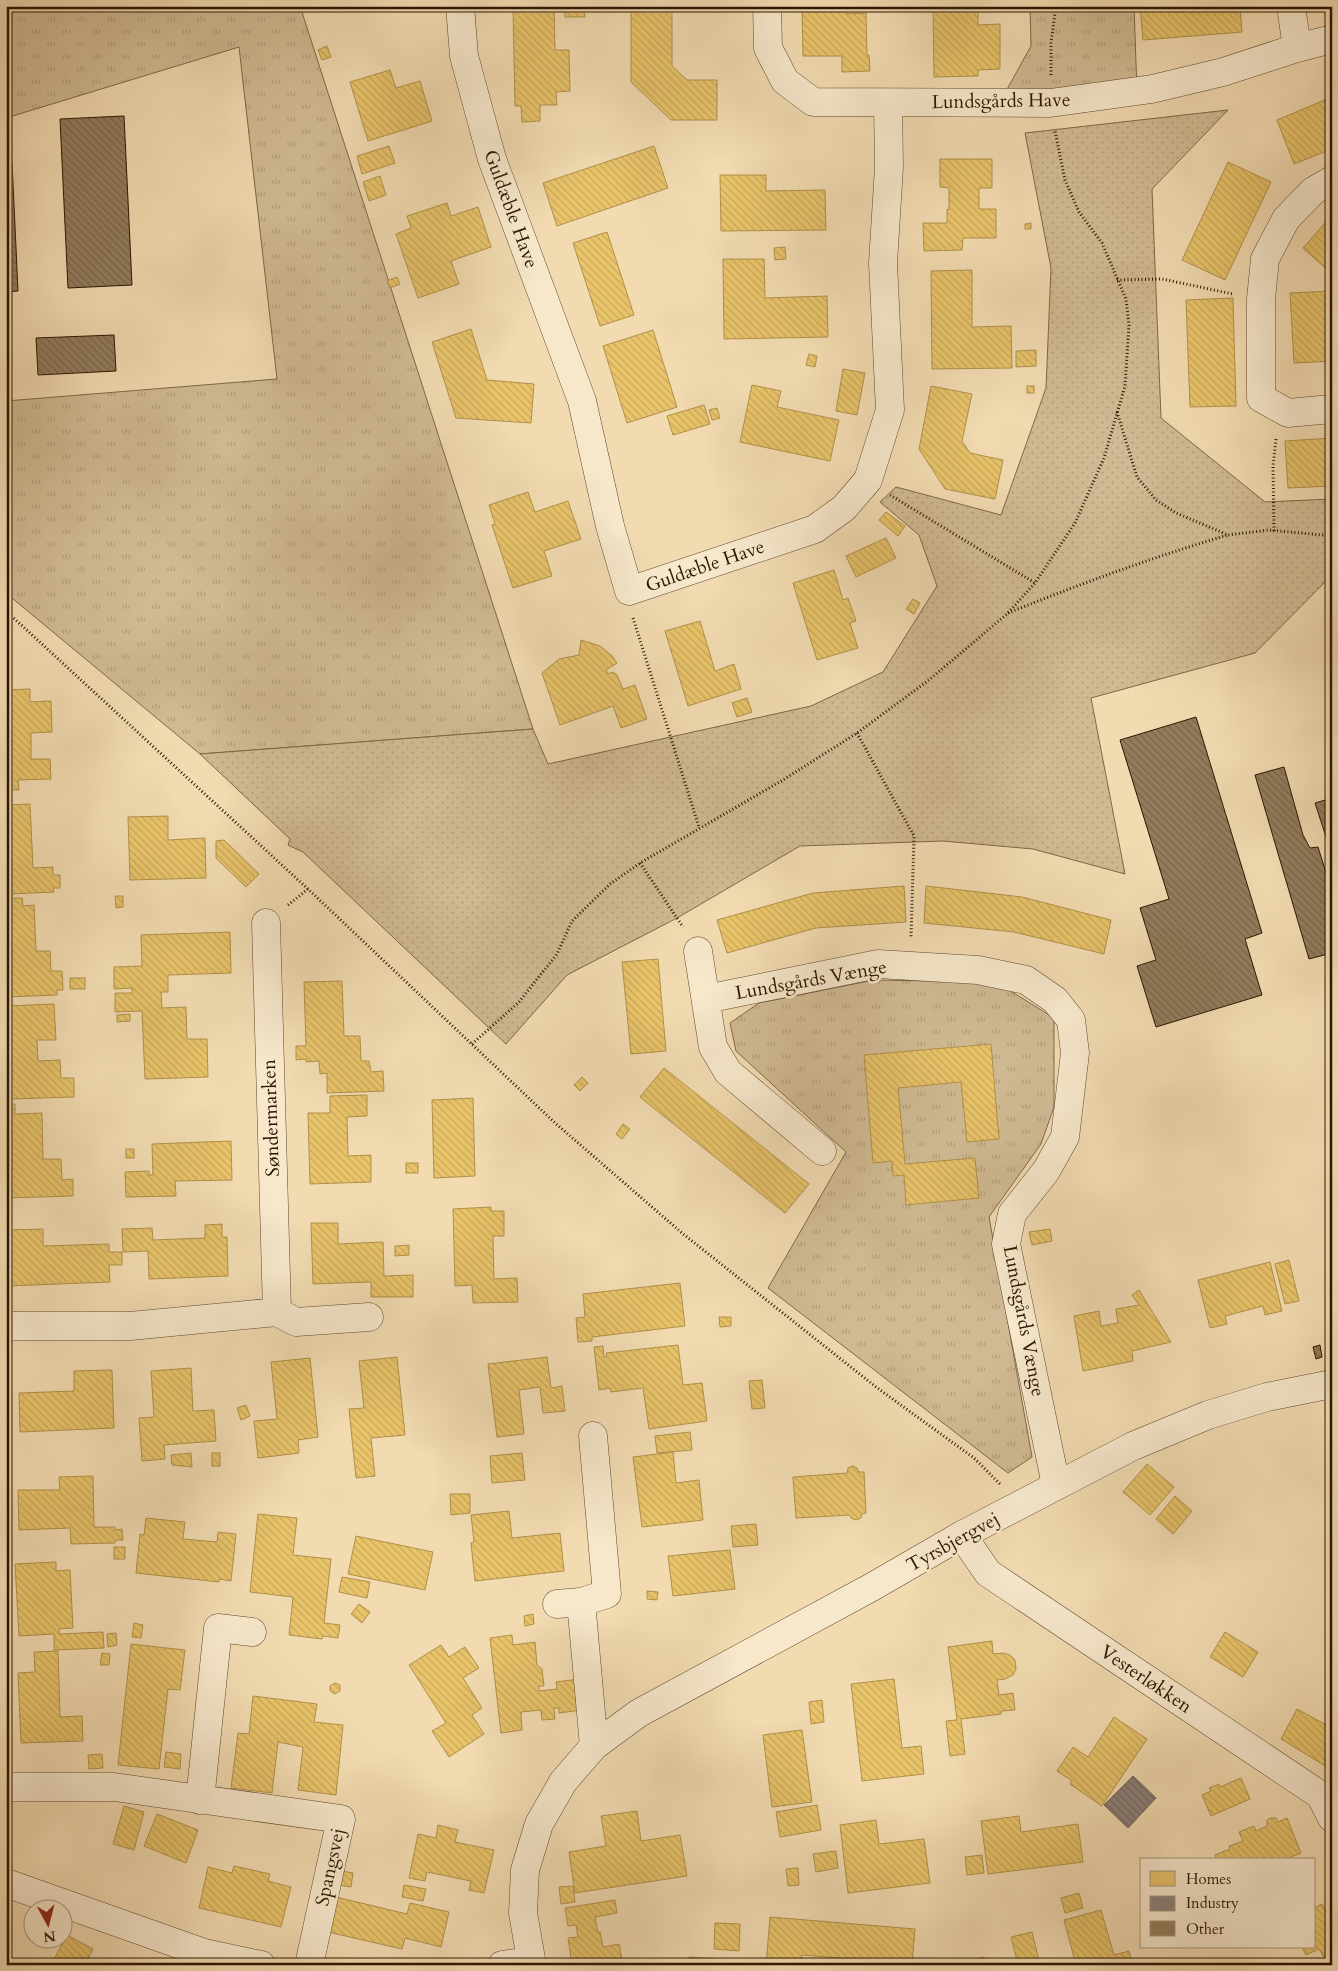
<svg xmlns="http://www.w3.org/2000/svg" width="1338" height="1971" viewBox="0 0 1338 1971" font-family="Cardo,serif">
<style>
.grass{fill:url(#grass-tufts);stroke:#7d684a}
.park{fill:url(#park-dots);stroke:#7d684a}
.homes{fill:url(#homes-back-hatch);stroke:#b0904a}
.industry{fill:url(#industry-back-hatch);stroke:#6d6157}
.building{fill:url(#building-back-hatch);stroke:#2a1601}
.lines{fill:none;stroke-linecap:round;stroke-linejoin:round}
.minor-casing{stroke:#5c472d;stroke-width:29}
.tertiary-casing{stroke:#5c472d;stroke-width:29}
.path{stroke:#2a1601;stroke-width:3;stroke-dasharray:1 2.5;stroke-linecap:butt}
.minor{stroke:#f7e8cc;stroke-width:28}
.tertiary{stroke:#f7e8cc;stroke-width:28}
.labels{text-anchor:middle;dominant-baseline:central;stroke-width:5;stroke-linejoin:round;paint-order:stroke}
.street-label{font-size:19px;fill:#2a1601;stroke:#f7e8cc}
</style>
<defs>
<pattern id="grass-tufts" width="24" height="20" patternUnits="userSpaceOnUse" patternTransform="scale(1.25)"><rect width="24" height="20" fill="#d0ba93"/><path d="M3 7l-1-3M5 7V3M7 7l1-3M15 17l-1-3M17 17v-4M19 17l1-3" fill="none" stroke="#b39f7d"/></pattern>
<pattern id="park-dots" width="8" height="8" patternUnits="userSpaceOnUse" patternTransform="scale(1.25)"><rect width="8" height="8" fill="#d0ba93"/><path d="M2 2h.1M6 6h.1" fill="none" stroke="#b39f7d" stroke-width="1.8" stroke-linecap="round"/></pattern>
<pattern id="homes-back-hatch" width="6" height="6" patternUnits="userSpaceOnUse" patternTransform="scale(1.25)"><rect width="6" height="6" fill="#e9c46a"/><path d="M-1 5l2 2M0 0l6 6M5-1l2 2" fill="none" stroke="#c8a85a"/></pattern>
<pattern id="industry-back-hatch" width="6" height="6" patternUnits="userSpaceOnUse" patternTransform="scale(1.25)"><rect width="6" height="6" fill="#8a817c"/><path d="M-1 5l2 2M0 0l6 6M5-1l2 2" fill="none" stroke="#716963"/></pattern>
<pattern id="building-back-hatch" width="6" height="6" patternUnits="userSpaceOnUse" patternTransform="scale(1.25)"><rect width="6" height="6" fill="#927c5d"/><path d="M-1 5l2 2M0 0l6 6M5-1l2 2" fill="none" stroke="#77654a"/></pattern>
</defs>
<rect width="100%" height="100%" fill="#f2dbb1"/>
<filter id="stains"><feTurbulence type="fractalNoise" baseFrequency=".004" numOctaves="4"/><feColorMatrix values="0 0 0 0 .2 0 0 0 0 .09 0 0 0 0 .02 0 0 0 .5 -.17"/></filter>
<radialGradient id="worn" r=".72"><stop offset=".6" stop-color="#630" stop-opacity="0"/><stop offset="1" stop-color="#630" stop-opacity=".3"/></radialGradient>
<g class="grass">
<path d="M6,6h294l233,723 -333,25 -194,-161v-192l271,-22 -38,-332 -233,71z"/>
<path d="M1030,6h104l3,85 -137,11 31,-56z"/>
<path d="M874,980l122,2 58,36v89l-13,37 -52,73 43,240 -24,16 -240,-185 78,-136 -110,-101 -6,-28 29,-20z"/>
</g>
<path class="park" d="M1228,110l-76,79 9,229 104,84 67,-3v81l-3,-2 -74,75 -164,45 34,176 -92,-25 -90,-8 -143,5 -123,72 -110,57 -61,69 -203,-192 -15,-7 2,-6 -90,-85 333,-25 15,35 263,-58 72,-34 54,-86 -18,-51 -39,-33 16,-15 105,28 45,-127 5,-120 -26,-135z"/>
<g class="homes">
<path d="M513,6h41l1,44h14l1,41 -14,1 1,13h-17v16l-18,1 -1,-16h-6z"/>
<path d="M565,6h19l1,11h-20z"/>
<path d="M802,6h44v8l20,-1 1,42h2l1,16 -28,1v-16h-39z"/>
<path d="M933,6h45v19l22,-1v45l-22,1v6l-44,1z"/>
<path d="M1140,6h100l2,26 -99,8z"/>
<path d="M631,10h41v56l15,14h30v40h-46l-40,-38z"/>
<path d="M327,46l4,11 -9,3 -4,-10z"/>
<path d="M390,70l6,18 24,-7 12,40 -64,20 -18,-59z"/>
<path d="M1332,97v52l-38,15 -17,-44z"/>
<path d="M389,146l6,17 -33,11 -5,-18z"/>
<path d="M654,146l14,42 -111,38 -14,-43z"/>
<path d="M940,159h52v29h-13v21h17v29h-33l-1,12 -38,1 -1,-28h24v-14l2,1v-22l-9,-1z"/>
<path d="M1228,162l43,20 -46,98 -43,-20z"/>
<path d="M720,175h46v16l59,-1 1,40 -105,1z"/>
<path d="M380,176l6,19 -17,6 -6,-19z"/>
<path d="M447,203l4,13 27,-9 13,40 -40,14 8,23 -41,14 -22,-64 15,-6 -4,-12z"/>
<path d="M1332,215v59l-29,-26z"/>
<path d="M1031,223v6h-6v-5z"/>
<path d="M607,232l27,83 -34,11 -27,-83z"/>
<path d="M785,247l1,12 -11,1 -1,-12z"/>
<path d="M723,259h41l1,39 62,-2 1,41 -104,2z"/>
<path d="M972,270v57l39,-1 1,42 -80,1 -1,-98z"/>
<path d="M397,277l3,7 -10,4 -3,-7z"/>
<path d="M1332,291v70l-38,2 -4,-70z"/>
<path d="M1233,298l3,108 -46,1 -4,-107z"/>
<path d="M471,329l16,51 47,4 -3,39 -75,-5 -24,-76z"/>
<path d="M653,330l24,77 -50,16 -24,-77z"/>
<path d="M1036,350v16l-20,1v-16z"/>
<path d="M809,354l8,2 -2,11 -9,-2z"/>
<path d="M843,369l22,4 -8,42 -21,-4z"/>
<path d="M752,385l29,6 -4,16 62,13 -9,41 -90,-19z"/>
<path d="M931,386l41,8 -10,47 8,12 33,7 -8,39 -50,-10 -26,-40z"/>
<rect x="1027" y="386" width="7" height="7"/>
<path d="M704,405l6,19 -37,11 -6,-19z"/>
<path d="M717,408l3,10 -8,2 -3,-10z"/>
<path d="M1332,438v48l-44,2 -3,-47z"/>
<path d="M528,492l7,20 33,-11 13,38 -37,12 8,25 -39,12 -21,-63 3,-1 -6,-19z"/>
<path d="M886,512l19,14 -7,10 -19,-16z"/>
<path d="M886,538l10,20 -40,19 -10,-21z"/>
<path d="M834,570l9,30 5,-2 8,23 -6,2 8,25 -41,12 -24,-77z"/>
<path d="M913,599l7,4 -6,11 -8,-5z"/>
<path d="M700,621l15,50 19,-7 7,25 -53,17 -23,-75z"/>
<path d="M581,640l19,6 12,10 5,7 -11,7 2,4 5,-2 4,3 6,14 12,-4 12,34 -26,9 -8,-22 -53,19 -18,-52 17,-14 20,-4z"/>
<path d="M30,689v13l21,-1 1,31 -21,1v26h19l1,20 -33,1 1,10h-13v-100z"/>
<path d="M747,698l5,14 -15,5 -5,-14z"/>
<path d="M30,804l3,64 20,-1v8h7v13h-7l1,4 -44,2 -1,-15h-3v-74z"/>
<path d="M168,816v24l37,-2 1,40 -76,2 -2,-63z"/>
<path d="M224,840l35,34 -13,13 -30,-29v-17z"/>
<path d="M904,886l2,36 -90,6 -89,25 -10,-33 96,-27z"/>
<path d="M926,886l96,11 89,23 -7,34 -90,-22 -90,-9z"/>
<path d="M115,896h8v11l-7,1z"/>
<path d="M10,898h12l1,8 11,-1 2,46h14l1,20h11l1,19h-6v5l-51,2v-90h4z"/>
<path d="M230,932l1,41 -63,2v17h-7l1,16 24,-1 1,32h20l1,38 -63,2 -3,-68 -27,1v-19h17v-5l-18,1v-22l28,-1 -1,-31z"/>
<path d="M658,959l8,92 -35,3 -9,-92z"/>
<rect x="70" y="978" width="15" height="11"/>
<path d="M342,981l2,55h16l1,25h8l2,11 12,-1 1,20 -57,2v-20l-7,1 -1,-13 -13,1v-3l-10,1v-14h10l-2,-64z"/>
<path d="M54,1004l2,36h-19l1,21 22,-1 1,18h13v19l-63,2 -1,-15h-4v-78z"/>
<path d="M130,1014v7l-13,1v-7z"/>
<path d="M991,1044l8,95 -32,3 -6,-60 -63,6 7,76 70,-6 4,40 -73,7 -2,-30 -11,1 -1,-15 -19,2 -9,-108z"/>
<path d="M664,1068l145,116 -24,29 -145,-116z"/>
<path d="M582,1077l6,6 -8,8 -6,-6z"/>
<path d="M367,1095v21l-20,1 1,39 23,-1v27l-61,2 -2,-71h22v-17z"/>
<path d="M473,1098l2,78 -41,2 -2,-78z"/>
<path d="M15,1104v10l27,-1 1,46h18l1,21 11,-1v17l-66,2 -1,-93z"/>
<path d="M623,1124l7,5 -8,10 -6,-5z"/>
<path d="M231,1141l1,39 -57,1 1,15 -50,1 -1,-25 24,-1v4h4l-1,-31z"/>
<rect x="126" y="1149" width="8" height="9"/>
<rect x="406" y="1163" width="12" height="10"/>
<path d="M491,1207v4h13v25h-11l1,43 23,-1 1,24 -45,1 -1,-18 -17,1 -2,-77z"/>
<path d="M311,1223h27v21l45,-2 1,34 29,-1v22h-42v-15l-58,2z"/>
<path d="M222,1224v13h5l1,39 -79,3 -1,-28 -25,1 -1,-23 30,-1 1,12 52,-2v-13z"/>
<path d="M43,1229v17l66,-2v8h13v13h-13l1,17 -103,4 -1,-56z"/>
<path d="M1050,1229l2,12 -20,4 -3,-13z"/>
<path d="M409,1245v10l-14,1v-10z"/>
<path d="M1289,1260l10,41 -14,3 -10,-40z"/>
<path d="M1270,1262l12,49 -17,4 -2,-9 -38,10 2,8 -17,4 -12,-48z"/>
<path d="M680,1283l5,43 -93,11v4l-14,1 -2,-24 9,-1 -2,-23z"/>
<path d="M1139,1290l32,52 -39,9 1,10 -50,10 -9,-55 25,-5 2,15 17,-3 -2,-14 23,-4 -7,-10z"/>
<path d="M719,1317h12v9l-11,1z"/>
<path d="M678,1345l5,40 19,-2 5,38 -58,8 -6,-41 -32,4 -1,-4 -11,2 -5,-43 9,-1 1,11 3,-1 -1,-3z"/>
<path d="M397,1357l8,78 -34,3 4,38 -19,2 -7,-69 15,-1 -5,-47z"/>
<path d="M547,1357l4,31 11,-2 3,25 -22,2 -3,-26 -21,3 5,44 -27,3 -9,-73z"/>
<path d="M310,1358l8,79 -20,3 1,13 -41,5 -4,-37 23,-2 -6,-57z"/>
<path d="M191,1368l2,43 21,-1 2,31 -52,4 1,14 -23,2 -3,-43 15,-1 -3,-46z"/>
<path d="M112,1370l2,58 -94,4 -1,-39 55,-2v-20z"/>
<path d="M762,1380l3,28 -13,1 -3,-28z"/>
<path d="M246,1405l4,11 -9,4 -4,-12z"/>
<path d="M690,1432l2,18 -35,3 -2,-17z"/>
<path d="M673,1452l3,31 23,-3 4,40 -61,7 -9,-70z"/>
<path d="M191,1453l1,14 -20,-2 -1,-10z"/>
<rect x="212" y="1453" width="8" height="13"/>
<path d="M522,1453l3,27 -33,3 -2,-27z"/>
<path d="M1147,1464l27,23 -24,28 -27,-23z"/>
<path d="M853,1466l4,2 2,4h5l2,41 -4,1 -1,4 -5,2 -5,-2 -1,-3 -54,3 -3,-41 54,-4 1,-5z"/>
<path d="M93,1476l1,51h21v3l7,-1 1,11h-8v3l-44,1 -1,-16 -51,2 -1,-40h42l-1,-13z"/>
<path d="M450,1494h20v19l-19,2z"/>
<path d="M1175,1496l17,15 -19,23 -17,-15z"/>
<path d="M509,1511l3,27 48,-5 4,38 -89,10 -4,-38 3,-1 -3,-27z"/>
<path d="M258,1514l39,4 -4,37 38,4 -7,64 16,2 -2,13 -15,-2 -1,3 -33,-4 4,-38 -43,-5z"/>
<path d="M146,1518l39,4 -2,17 34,3 1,-10 18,2 -5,47 -12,-2v3l-83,-9 4,-39 4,1z"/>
<path d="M756,1524l2,21 -25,2 -2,-21z"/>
<path d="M356,1536l77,16 -8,38 -77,-16z"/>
<rect x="114" y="1547" width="11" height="12"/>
<path d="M730,1550l5,39 -62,7 -5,-40z"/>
<path d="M56,1562v9l14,-1 3,58 -14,1v5l44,-2 1,16 -50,2v-16l-35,2 -4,-72z"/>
<path d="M342,1577l28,5 -3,16 -28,-6z"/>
<path d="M647,1591l11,1 -1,8 -10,-1z"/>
<path d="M359,1604l11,8 -8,11 -11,-9z"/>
<path d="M533,1614l1,10 -9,2 -1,-10z"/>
<path d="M134,1623l9,2 -2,13 -9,-1z"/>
<path d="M1225,1632l33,20 -15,25 -33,-20z"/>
<path d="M116,1633l1,12 -9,2 -1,-13z"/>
<path d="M512,1635l1,10 22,-3 2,23 5,4 2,17h-5v5l18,-2 -1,-7 23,-3 3,31 -23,3v-5h-5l1,11 -13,1 -1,-10 -20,2 1,18 -21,3 -11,-95z"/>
<path d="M992,1641l1,13 10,-1 7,2 5,5 1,9 -3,6 -8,4 -8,1 2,15 14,-2 2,17 -14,1v3l-40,5 4,35 -15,2 -4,-35 11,-1 -9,-73z"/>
<path d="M131,1644l54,6 -5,40 -12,-1 -9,80 -41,-4z"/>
<path d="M441,1645l8,12 16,-10 14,21 -16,10 19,30 -10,7 12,19 -35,23 -17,-26 14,-8 -37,-58z"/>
<path d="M58,1651l2,66 22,-1 1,25 -62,2 -3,-70 17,-1 -1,-20z"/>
<path d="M102,1653l8,1 -1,11h-9z"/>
<path d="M894,1679l8,69 19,-2 3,28 -62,7 -11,-97z"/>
<path d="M335,1683l5,2v6l-5,3 -5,-3v-5z"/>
<path d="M253,1696l64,8 -3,18 29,3 -7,70 -38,-5 5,-43 -25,-5 -6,51 -41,-5 7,-55 11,1z"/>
<path d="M822,1700l2,22 -13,2 -2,-22z"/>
<path d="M1297,1709l35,19v42l-51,-31z"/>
<path d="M1114,1717l33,22 -45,67 -32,-22 2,-3 -15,-10 16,-24 15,10z"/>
<path d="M802,1730l10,72 -40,5 -9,-72z"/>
<path d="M166,1752l15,2 -1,15 -16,-2z"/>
<path d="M102,1754l1,14 -14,1 -1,-14z"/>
<path d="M1241,1778l9,21 -39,17 -9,-21 9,-4 -2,-3 10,-4 1,3z"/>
<path d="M817,1805l4,25 -41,7 -4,-25z"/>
<path d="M124,1806l20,6 -10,38 -21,-6z"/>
<path d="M637,1811l4,30 39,-6 7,41 -112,17 -6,-41 37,-6 -5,-30z"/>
<path d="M157,1814l41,16 -12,33 -42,-17z"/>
<path d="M1019,1816l2,16 57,-8 5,38 -95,12 -7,-53z"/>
<path d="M1271,1818h5l2,4 9,-4 14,35 -17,7h-67l-2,-5 15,-6 -1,-3 14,-5 -4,-9 15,-6 2,5 11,-5v-6z"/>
<path d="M876,1820l3,24 45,-5 6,44 -82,10 -8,-68z"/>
<path d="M438,1825l20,5 -3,12 39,8 -10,43 -15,-3 2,-9 -44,-9 -2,9 -16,-3 9,-44 18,4z"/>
<path d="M836,1851l2,17 -22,4 -3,-18z"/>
<path d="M982,1855l2,18 -17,2 -2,-18z"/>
<path d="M234,1866l36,8 -2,7 23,6 -10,40 -82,-19 9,-41 24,6z"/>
<path d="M798,1868l1,17 -11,1 -2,-17z"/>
<path d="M342,1871l11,2 -2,14 -12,-2z"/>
<path d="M404,1885l22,4 -3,12 -21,-4z"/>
<path d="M573,1886l2,16 -14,2 -2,-17z"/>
<path d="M1079,1893l4,15 -18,5 -4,-15z"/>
<path d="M336,1897l71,17 3,-11 39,9 -8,35 -36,-9 -3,11 -74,-17z"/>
<path d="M615,1900l2,13 -22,4 3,15h2l3,15 16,-3 4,21h-51l-4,-27 10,-1 -2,-12 -8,1 -3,-18z"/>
<path d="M1322,1904l10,19v35l-6,3 -7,-12 -13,6 -4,-8h12v-39z"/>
<path d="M1101,1910l13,45 15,-4 4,14h-57l-12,-45z"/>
<path d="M770,1917l145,12 -3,36h-35v-4l-75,-6 -1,10h-35z"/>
<path d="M715,1923l25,1 -1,27 -25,-2z"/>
<path d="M1032,1932l8,33h-22l-7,-28z"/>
<path d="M67,1935l26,14 -8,16h-34z"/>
<path d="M689,1957l27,2v6h-27z"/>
<path d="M984,1957l2,8h-32z"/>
</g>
<path class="industry" d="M1133,1776l23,22 -28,30 -24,-23z"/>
<g class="building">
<path d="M124,116l8,169 -64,3 -8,-169z"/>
<path d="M6,161h6l6,130 -12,1z"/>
<path d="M114,335l2,36 -78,4 -2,-37z"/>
<path d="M1196,717l66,216 -17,6 17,56 -106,32 -19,-61 19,-6 -16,-52 29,-9 -49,-159z"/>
<path d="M1284,767l19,68 7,13 8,-1 14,45v61l-23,6 -54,-184z"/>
<path d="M1332,798v41l-5,1 -12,-37z"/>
<path d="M1320,1345l2,12 -6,2 -3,-12z"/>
</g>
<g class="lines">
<g class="minor-casing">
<g id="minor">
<path d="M460,6l4,50 28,103 90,242 28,125 19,65 186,-62 29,-21 24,-28 22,-70 -7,-147 6,-96 -1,-64"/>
<path d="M767,6l1,42 17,33 28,21 237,1 102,-14 71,-17 74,-24 35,-9"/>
<path d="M1291,6l6,42"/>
<path d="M1332,180l-19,11 -27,28 -21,40 -4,40v99l27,15 44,-4"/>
<path d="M698,951l15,96 15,25 94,79"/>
<path d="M706,999l172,-35 100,6 48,10 29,20 16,20 4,33 -10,84 -19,34 -34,43 -6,30 50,241"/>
<path d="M277,1312l19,10 73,-5"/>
<path d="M6,1326h124l147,-14 -11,-389"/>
<path d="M962,1535l26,38 332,222 12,23"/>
<path d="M581,1602l26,-8 -14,-158"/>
<path d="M557,1604l24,-2 13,144"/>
<path d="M6,1787h108l227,32 -32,146"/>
<path d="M200,1800l18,-172 34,4"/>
</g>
</g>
<g class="tertiary-casing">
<g id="tertiary">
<path d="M6,1883l198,70 57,12"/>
<path d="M502,1965l29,-4"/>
<path d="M532,1965l-9,-52 2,-43 14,-46 24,-42 31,-36 45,-33 233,-126 90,-52 171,-89 75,-31 59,-18 65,-13"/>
</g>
</g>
<g class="path">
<path d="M1051,75v-32l5,-37"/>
<path d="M1117,280l45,-1 71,15"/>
<path d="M1117,412l20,65 19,23 20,13 52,22 41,-5 63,6"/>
<path d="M890,495l145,88"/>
<path d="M1274,531l-1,-65 3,-27"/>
<path d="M6,611l302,278 246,233 128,111 194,154 98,71 26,26"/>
<path d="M1008,613c72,-29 145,-56 220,-78"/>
<path d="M633,618l66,209"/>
<path d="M857,733l57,103 -3,102"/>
<path d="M640,863l43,64"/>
<path d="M288,905l20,-16"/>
<path d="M472,1044l47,-42 38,-48 15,-33 38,-37 30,-21 143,-83 74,-47 72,-53 78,-66 28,-31 40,-60 29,-65 21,-72 4,-61 -3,-26 -24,-56 -23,-31 -14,-32 -10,-49"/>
</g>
<use href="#minor" class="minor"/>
<use href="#tertiary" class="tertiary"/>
</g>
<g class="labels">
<g class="street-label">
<text transform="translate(1001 101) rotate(-1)">Lundsgårds Have</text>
<text transform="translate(511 209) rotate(70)">Guldæble Have</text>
<text transform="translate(705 566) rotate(-19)">Guldæble Have</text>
<text transform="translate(811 980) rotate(-10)">Lundsgårds Vænge</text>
<text transform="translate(271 1118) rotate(-92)">Søndermarken</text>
<text transform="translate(1024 1321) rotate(79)">Lundsgårds Vænge</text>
<text transform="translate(953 1542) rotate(-29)">Tyrsbjergvej</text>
<text transform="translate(1146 1679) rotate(34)">Vesterløkken</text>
<text transform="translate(330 1867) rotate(-78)">Spangsvej</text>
</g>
</g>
<rect width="1338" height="1971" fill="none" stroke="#f2dbb1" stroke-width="25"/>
<rect x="8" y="8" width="1323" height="1956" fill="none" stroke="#2a1601" stroke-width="2.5"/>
<rect x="12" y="12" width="1313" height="1946" fill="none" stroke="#2a1601"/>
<rect x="1140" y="1858" width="175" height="90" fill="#f7e8cc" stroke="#a5947b"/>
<rect x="1150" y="1871" width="25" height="15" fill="#e9c46a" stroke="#a5947b"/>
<text x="1186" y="1884" font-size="15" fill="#2a1601">Homes</text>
<rect x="1150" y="1896" width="25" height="15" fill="#8a817c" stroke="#a5947b"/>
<text x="1186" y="1908" font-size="15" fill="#2a1601">Industry</text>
<rect x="1150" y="1921" width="25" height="15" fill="#927c5d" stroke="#a5947b"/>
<text x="1186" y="1934" font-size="15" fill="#2a1601">Other</text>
<g transform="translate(48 1924) rotate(173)"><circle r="24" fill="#f7e8cc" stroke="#a5947b"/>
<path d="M0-4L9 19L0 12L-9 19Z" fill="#8f2418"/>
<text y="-8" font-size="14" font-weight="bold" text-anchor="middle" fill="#2a1601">N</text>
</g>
<rect width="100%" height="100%" filter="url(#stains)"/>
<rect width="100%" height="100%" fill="url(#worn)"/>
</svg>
